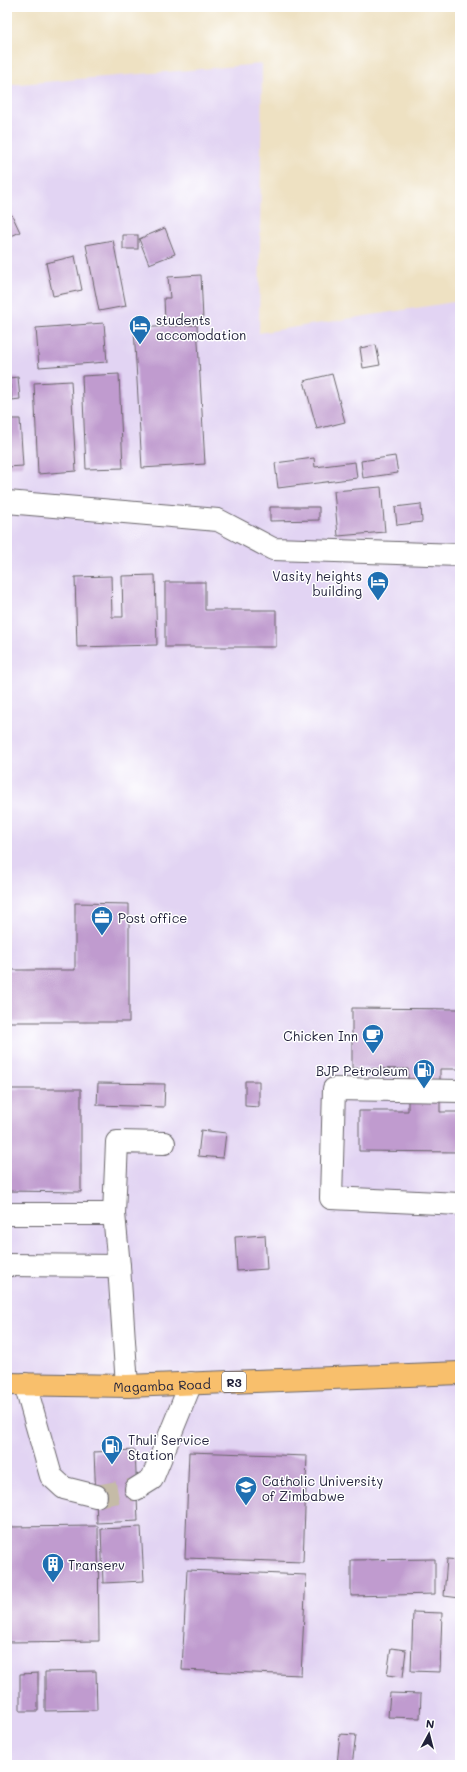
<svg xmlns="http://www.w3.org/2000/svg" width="467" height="1772" viewBox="0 0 467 1772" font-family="Mali,sans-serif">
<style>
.built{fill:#e2d4f3}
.building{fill:#c09bcf}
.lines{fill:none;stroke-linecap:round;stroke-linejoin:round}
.minor-tunnel{stroke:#c5bba7;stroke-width:22;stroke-dasharray:22 11;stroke-linecap:butt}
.minor-casing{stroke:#69656a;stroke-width:24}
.highway-casing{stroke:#69656a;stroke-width:24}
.minor{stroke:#fff;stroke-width:22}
.highway{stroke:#f8bf6c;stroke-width:22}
.labels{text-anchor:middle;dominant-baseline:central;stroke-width:3;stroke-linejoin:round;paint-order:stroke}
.shield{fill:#fff;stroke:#646476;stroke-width:1}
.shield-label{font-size:12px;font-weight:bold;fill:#22223b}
.poi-label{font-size:13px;fill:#22223b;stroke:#fff;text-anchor:start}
.street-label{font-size:13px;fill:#22223b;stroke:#fff}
</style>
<rect width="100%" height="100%" fill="#fff"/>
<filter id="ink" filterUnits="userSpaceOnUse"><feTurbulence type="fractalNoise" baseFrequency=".025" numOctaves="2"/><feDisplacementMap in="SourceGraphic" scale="8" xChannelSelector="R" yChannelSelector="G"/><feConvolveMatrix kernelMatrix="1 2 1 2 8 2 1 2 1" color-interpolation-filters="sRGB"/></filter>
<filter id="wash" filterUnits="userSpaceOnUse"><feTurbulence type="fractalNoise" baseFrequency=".012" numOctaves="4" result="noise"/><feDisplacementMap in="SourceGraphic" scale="16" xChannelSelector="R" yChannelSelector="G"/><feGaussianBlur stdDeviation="0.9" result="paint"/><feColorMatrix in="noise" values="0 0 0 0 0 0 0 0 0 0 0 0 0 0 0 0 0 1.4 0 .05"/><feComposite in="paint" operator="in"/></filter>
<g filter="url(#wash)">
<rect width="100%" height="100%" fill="#eee1c2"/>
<path class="built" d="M262,64l-3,269 201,-32v1464h-453v-1680z"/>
<g id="blocks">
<g class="building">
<path d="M12,215l8,17 -13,6v-21z"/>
<path d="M165,228l10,26 -26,10 -10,-25z"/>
<rect x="123" y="235" width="15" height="14"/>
<path d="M113,240l13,66 -27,5 -13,-66z"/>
<path d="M75,256l7,34 -29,6 -7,-33z"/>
<path d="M201,275l2,45 -38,2 -1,-24h6l-2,-21z"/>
<path d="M104,323l3,39 -68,5 -3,-39z"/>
<path d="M197,325l8,139 -63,4 -8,-140z"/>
<path d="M376,345l4,20 -17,3 -3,-20z"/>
<path d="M119,374l4,94 -37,1 -4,-93z"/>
<path d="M332,374l13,48 -28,7 -13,-48z"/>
<path d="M18,377l2,22 -8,1 -3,-22z"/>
<path d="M71,381l5,90 -38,3 -4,-91z"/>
<path d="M7,419h13l3,47 -16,1z"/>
<path d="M395,456l3,17 -35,5 -2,-17z"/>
<path d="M314,458l1,9 40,-5 2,16 -79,10 -3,-25z"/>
<path d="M381,487l4,45 -47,4 -4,-45z"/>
<path d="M421,504l1,18 -25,3 -2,-18z"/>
<path d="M270,507h49v13l-49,1z"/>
<path d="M155,575l2,70 -80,2 -2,-70 36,-1 1,41h11l-1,-41z"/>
<path d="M165,582h40v28h71v37h-111z"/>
<path d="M75,903l54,1v118h-122v-52h68z"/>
<path d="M352,1008l108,1v60h-20v43h20v40l-101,-1v-40h49v-42l-56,-1z"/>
<path d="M245,1081h14v26l-14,-1z"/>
<path d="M98,1083l67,1 -1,23 -67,-2z"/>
<path d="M7,1089h74v103l-74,-1z"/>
<path d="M201,1130l25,3 -3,25 -25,-2z"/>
<path d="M265,1235l2,34 -30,2 -2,-34z"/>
<path d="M135,1450l3,71 -41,2 -3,-71z"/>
<path d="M189,1452l118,4 -4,106 -118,-4z"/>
<path d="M98,1526l1,115 -92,1v-115z"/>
<path d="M141,1527l3,54 -41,2 -2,-54z"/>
<path d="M435,1559v35l-84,2v-36z"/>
<path d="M447,1559l13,1v38l-16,-2z"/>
<path d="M187,1570l119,5 -5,100 -119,-5z"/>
<path d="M413,1612l29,1 -2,59 -29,-1z"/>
<path d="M391,1648l15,2 -3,27 -16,-2z"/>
<path d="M96,1671l1,39 -52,1v-39z"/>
<path d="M38,1673v38h-18v-37z"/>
<path d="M390,1693l31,1 -1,24 -32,-1z"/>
<path d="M340,1734l16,1 -4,30h-15z"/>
</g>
</g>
</g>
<g filter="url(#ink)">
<use href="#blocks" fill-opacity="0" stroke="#69656a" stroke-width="1"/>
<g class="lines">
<path class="minor-tunnel" d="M96,1496l40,-7"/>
<g class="minor-casing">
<g id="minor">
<path d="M7,502l211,18 55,29 187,6"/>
<path d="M460,1091l-126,-2 -3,109 129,6"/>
<path d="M7,1214h107"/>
<path d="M7,1265l112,1 8,120"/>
<path d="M119,1266l-5,-52 3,-72 47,1"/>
<path d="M25,1384l26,92 13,12 32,8"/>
<path d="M136,1489l16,-10 39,-96"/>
</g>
</g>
<g class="highway-casing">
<g id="highway">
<path id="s1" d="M7,1384l120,2 333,-13"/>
</g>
</g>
<use href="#minor" class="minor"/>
<use href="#highway" class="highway"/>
</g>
</g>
<defs>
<g id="hotel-pin" transform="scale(1.15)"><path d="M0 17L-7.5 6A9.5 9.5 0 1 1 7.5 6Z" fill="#1f6fb2" stroke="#fff"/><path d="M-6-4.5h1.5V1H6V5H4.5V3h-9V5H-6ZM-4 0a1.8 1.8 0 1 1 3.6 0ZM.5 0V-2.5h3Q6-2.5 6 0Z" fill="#fff"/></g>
<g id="office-pin" transform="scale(1.15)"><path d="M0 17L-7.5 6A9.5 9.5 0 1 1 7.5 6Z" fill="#1f6fb2" stroke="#fff"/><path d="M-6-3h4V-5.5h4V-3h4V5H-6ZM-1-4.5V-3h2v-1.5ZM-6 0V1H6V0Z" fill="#fff"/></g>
<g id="cafe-pin" transform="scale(1.15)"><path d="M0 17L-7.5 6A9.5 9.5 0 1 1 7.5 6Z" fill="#1f6fb2" stroke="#fff"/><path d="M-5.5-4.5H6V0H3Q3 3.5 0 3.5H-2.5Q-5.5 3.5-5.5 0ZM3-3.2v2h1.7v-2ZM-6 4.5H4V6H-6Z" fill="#fff"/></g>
<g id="fuel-pin" transform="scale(1.15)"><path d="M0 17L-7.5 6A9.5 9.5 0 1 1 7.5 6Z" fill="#1f6fb2" stroke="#fff"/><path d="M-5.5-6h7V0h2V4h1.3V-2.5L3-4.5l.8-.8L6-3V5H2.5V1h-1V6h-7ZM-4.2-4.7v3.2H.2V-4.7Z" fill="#fff"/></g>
<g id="university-pin" transform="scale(1.15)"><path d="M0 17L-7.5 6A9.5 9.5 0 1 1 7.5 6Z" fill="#1f6fb2" stroke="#fff"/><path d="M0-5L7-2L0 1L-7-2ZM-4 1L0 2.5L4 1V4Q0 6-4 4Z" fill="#fff"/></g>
<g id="building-pin" transform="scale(1.15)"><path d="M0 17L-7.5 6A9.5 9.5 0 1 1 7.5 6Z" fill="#1f6fb2" stroke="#fff"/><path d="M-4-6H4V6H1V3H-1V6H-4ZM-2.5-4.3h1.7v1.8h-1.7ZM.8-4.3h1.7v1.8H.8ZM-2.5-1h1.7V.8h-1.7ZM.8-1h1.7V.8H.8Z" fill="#fff"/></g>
</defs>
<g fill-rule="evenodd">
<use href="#hotel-pin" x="140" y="326"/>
<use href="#hotel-pin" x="378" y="582"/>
<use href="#office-pin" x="102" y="917"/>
<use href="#cafe-pin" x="373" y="1035"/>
<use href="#fuel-pin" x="424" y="1070"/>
<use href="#fuel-pin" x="112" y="1446"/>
<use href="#university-pin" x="246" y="1487"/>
<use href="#building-pin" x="53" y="1564"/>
</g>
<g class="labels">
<rect class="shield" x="222" y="1372" width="24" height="20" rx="3"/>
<g class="shield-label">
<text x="234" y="1382">R3</text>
</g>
<g class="poi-label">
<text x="156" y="319">students<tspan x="156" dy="15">accomodation</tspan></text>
<text x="362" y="575" text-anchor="end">Vasity heights<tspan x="362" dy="15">building</tspan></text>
<text x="118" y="917">Post office</text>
<text x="358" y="1035" text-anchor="end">Chicken Inn</text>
<text x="408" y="1070" text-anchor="end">BJP Petroleum</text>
<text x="128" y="1439">Thuli Service<tspan x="128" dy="15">Station</tspan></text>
<text x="262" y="1480">Catholic University<tspan x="262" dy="15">of Zimbabwe</tspan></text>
<text x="68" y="1564">Transerv</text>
</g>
<g class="street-label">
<text stroke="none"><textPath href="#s1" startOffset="155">Magamba Road</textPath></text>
</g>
</g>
<rect width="467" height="1772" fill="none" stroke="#fff" stroke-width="24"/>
<g transform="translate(429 1734) rotate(7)" stroke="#ffffff" stroke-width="3" paint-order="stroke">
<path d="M0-3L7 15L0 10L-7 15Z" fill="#22223b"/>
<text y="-6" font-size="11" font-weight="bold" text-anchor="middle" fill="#22223b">N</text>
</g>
</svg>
